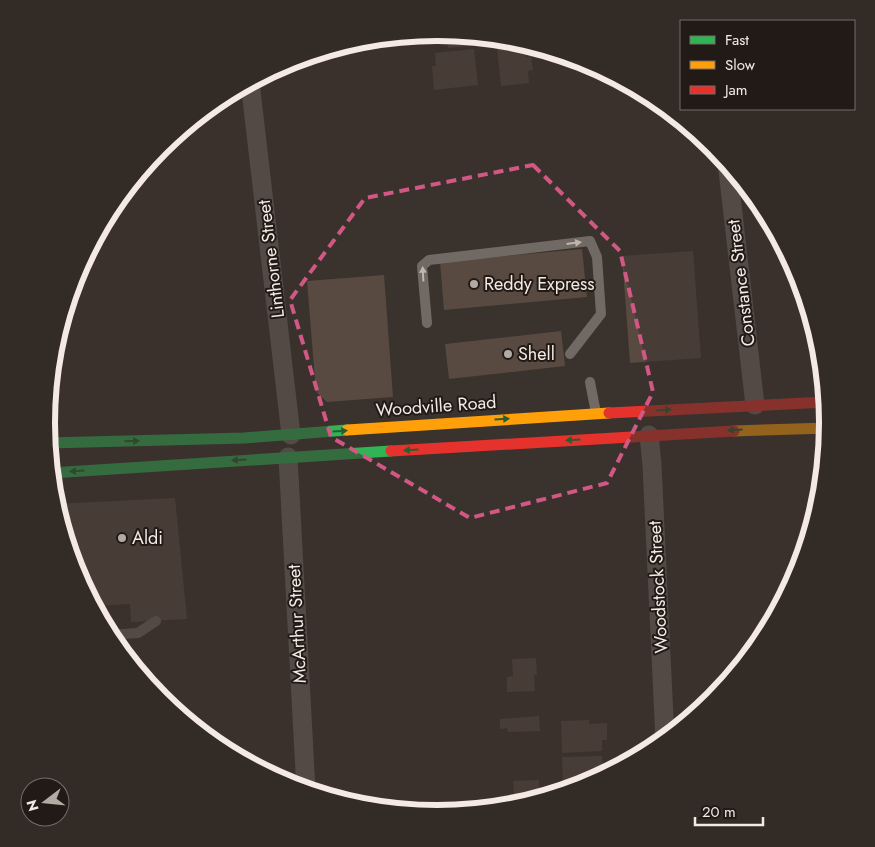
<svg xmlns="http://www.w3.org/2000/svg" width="875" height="847" viewBox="0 0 875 847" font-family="Jost,sans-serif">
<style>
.building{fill:#584a40}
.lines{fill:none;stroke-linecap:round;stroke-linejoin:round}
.lane{stroke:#716963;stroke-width:10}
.street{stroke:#716963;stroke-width:19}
.fast{stroke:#30b455;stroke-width:11}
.slow{stroke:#ff9f0a;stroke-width:11}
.jam{stroke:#e5322d;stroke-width:11}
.oneway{fill:#c0b6b0}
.oneway2{fill:#285f32}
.marked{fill:none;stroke:#d15784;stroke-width:4;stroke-dasharray:10 6;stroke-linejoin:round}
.poi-dot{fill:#b3aaa3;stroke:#211a16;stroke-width:2}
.labels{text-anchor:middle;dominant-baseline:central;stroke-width:4;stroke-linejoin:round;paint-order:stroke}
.street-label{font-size:18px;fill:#f4eae3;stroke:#211a16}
.poi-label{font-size:18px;fill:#f4eae3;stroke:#211a16;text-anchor:start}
.rim{fill:none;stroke:#f4eae3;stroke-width:6}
</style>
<rect width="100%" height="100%" fill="#3a322d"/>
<g class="building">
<path d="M446,33l34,4v8l-32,3z"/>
<path d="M525,46l1,11 5,-1 2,14 -5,1 1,12 -28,3 -4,-37z"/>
<path d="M474,49l4,36 -44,5 -2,-24h4l-1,-13z"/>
<path d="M582,249l5,48 -143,13 -4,-48z"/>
<path d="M693,251l8,107 -71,5 -8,-107z"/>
<path d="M384,275l9,122 -66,5 -11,-10 -9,-111z"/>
<path d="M561,331l4,35 -116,13 -4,-35z"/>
<path d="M175,498l12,121 -56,3 -1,-18 -36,2 -18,-33 -21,-69z"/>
<path d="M536,658l1,17h-3l1,16 -28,1v-15l6,-1 -1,-17z"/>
<path d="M539,716l1,15 -32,1 -1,-4 -7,1v-10z"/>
<path d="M589,720v4l18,-1v17h-5v11l-40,2 -1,-32z"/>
<path d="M602,756l1,10h6v7l-22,12 -15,4 -9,1 -1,-33z"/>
<path d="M539,780l1,17 4,1 -25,7v-7h-5l-1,-17z"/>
</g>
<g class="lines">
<g class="lane">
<path d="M427,323l-5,-57 7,-6 161,-19 7,16 4,57 -31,40"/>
<path d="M590,382l6,31"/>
<path d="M109,635l29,-2 18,-12"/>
</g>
<g class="street">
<path d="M250,82l41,353"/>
<path d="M727,162l28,243"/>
<path d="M649,435l3,30 13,275"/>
<path d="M288,457l18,333"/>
</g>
<g class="fast">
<path d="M48,443l196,-5 103,-8"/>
<path d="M51,473l340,-22"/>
</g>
<g class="slow">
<path d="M347,430l262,-17"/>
<path d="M734,431l94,-3"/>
</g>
<g class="jam">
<path d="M609,413l217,-11"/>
<path d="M391,451l343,-20"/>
</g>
</g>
<defs><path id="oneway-solid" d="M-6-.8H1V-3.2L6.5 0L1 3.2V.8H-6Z" transform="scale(1.25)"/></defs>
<g class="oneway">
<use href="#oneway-solid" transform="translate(574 243) rotate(-7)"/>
<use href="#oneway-solid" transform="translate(423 274) rotate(-93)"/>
</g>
<g class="oneway2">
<use href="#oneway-solid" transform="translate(664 410) rotate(-3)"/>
<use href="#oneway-solid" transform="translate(502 419) rotate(-3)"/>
<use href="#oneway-solid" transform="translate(735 430) rotate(177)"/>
<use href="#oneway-solid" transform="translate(340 431) rotate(-4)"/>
<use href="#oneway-solid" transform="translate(573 440) rotate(177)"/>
<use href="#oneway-solid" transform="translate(132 441) rotate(-1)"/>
<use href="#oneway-solid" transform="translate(411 450) rotate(177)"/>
<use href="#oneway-solid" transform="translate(239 460) rotate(176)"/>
<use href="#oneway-solid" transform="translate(77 471) rotate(176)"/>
</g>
<path d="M0 0H875V847H0ZM533,165l87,86 33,141 -46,91 -137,35 -139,-81 -41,-137 75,-102z" fill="#3a322d" fill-opacity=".55" fill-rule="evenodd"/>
<path class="marked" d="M533,165l87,86 33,141 -46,91 -137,35 -139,-81 -41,-137 75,-102z"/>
<g class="poi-dot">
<circle cx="474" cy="284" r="5"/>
<circle cx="508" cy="354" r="5"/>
<circle cx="122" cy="538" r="5"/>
</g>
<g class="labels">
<g class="street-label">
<text transform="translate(271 259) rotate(-97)">Linthorne Street</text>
<text transform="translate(741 283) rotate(-97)">Constance Street</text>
<text transform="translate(436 406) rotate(-4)">Woodville Road</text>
<text transform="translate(658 587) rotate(-93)">Woodstock Street</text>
<text transform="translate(297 624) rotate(-93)">McArthur Street</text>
</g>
<g class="poi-label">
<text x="484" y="284">Reddy Express</text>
<text x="518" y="354">Shell</text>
<text x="132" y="538">Aldi</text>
</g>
</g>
<path d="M0 0H875V847H0ZM55 423a382 382 0 1 1 764 0a382 382 0 1 1-764 0Z" fill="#322b26" fill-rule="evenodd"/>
<path class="rim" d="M55 423a382 382 0 1 1 764 0a382 382 0 1 1-764 0Z"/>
<rect x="680" y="20" width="175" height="90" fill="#211a16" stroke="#756d68"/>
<rect x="690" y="36" width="25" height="8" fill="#30b455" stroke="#756d68"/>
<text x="725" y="45" font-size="15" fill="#f4eae3">Fast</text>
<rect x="690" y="61" width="25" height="8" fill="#ff9f0a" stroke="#756d68"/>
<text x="725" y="70" font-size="15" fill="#f4eae3">Slow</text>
<rect x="690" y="86" width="25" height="8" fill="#e5322d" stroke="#756d68"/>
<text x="725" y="95" font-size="15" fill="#f4eae3">Jam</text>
<g transform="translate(45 802) rotate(254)"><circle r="24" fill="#211a16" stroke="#756d68"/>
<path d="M0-4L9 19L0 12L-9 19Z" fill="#b3aaa3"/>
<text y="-8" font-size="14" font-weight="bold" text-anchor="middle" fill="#f4eae3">N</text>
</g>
<path d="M695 817v8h68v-8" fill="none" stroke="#f4eae3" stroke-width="2.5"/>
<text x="702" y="817" font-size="15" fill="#f4eae3" stroke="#211a16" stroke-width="4" paint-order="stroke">20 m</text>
</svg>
